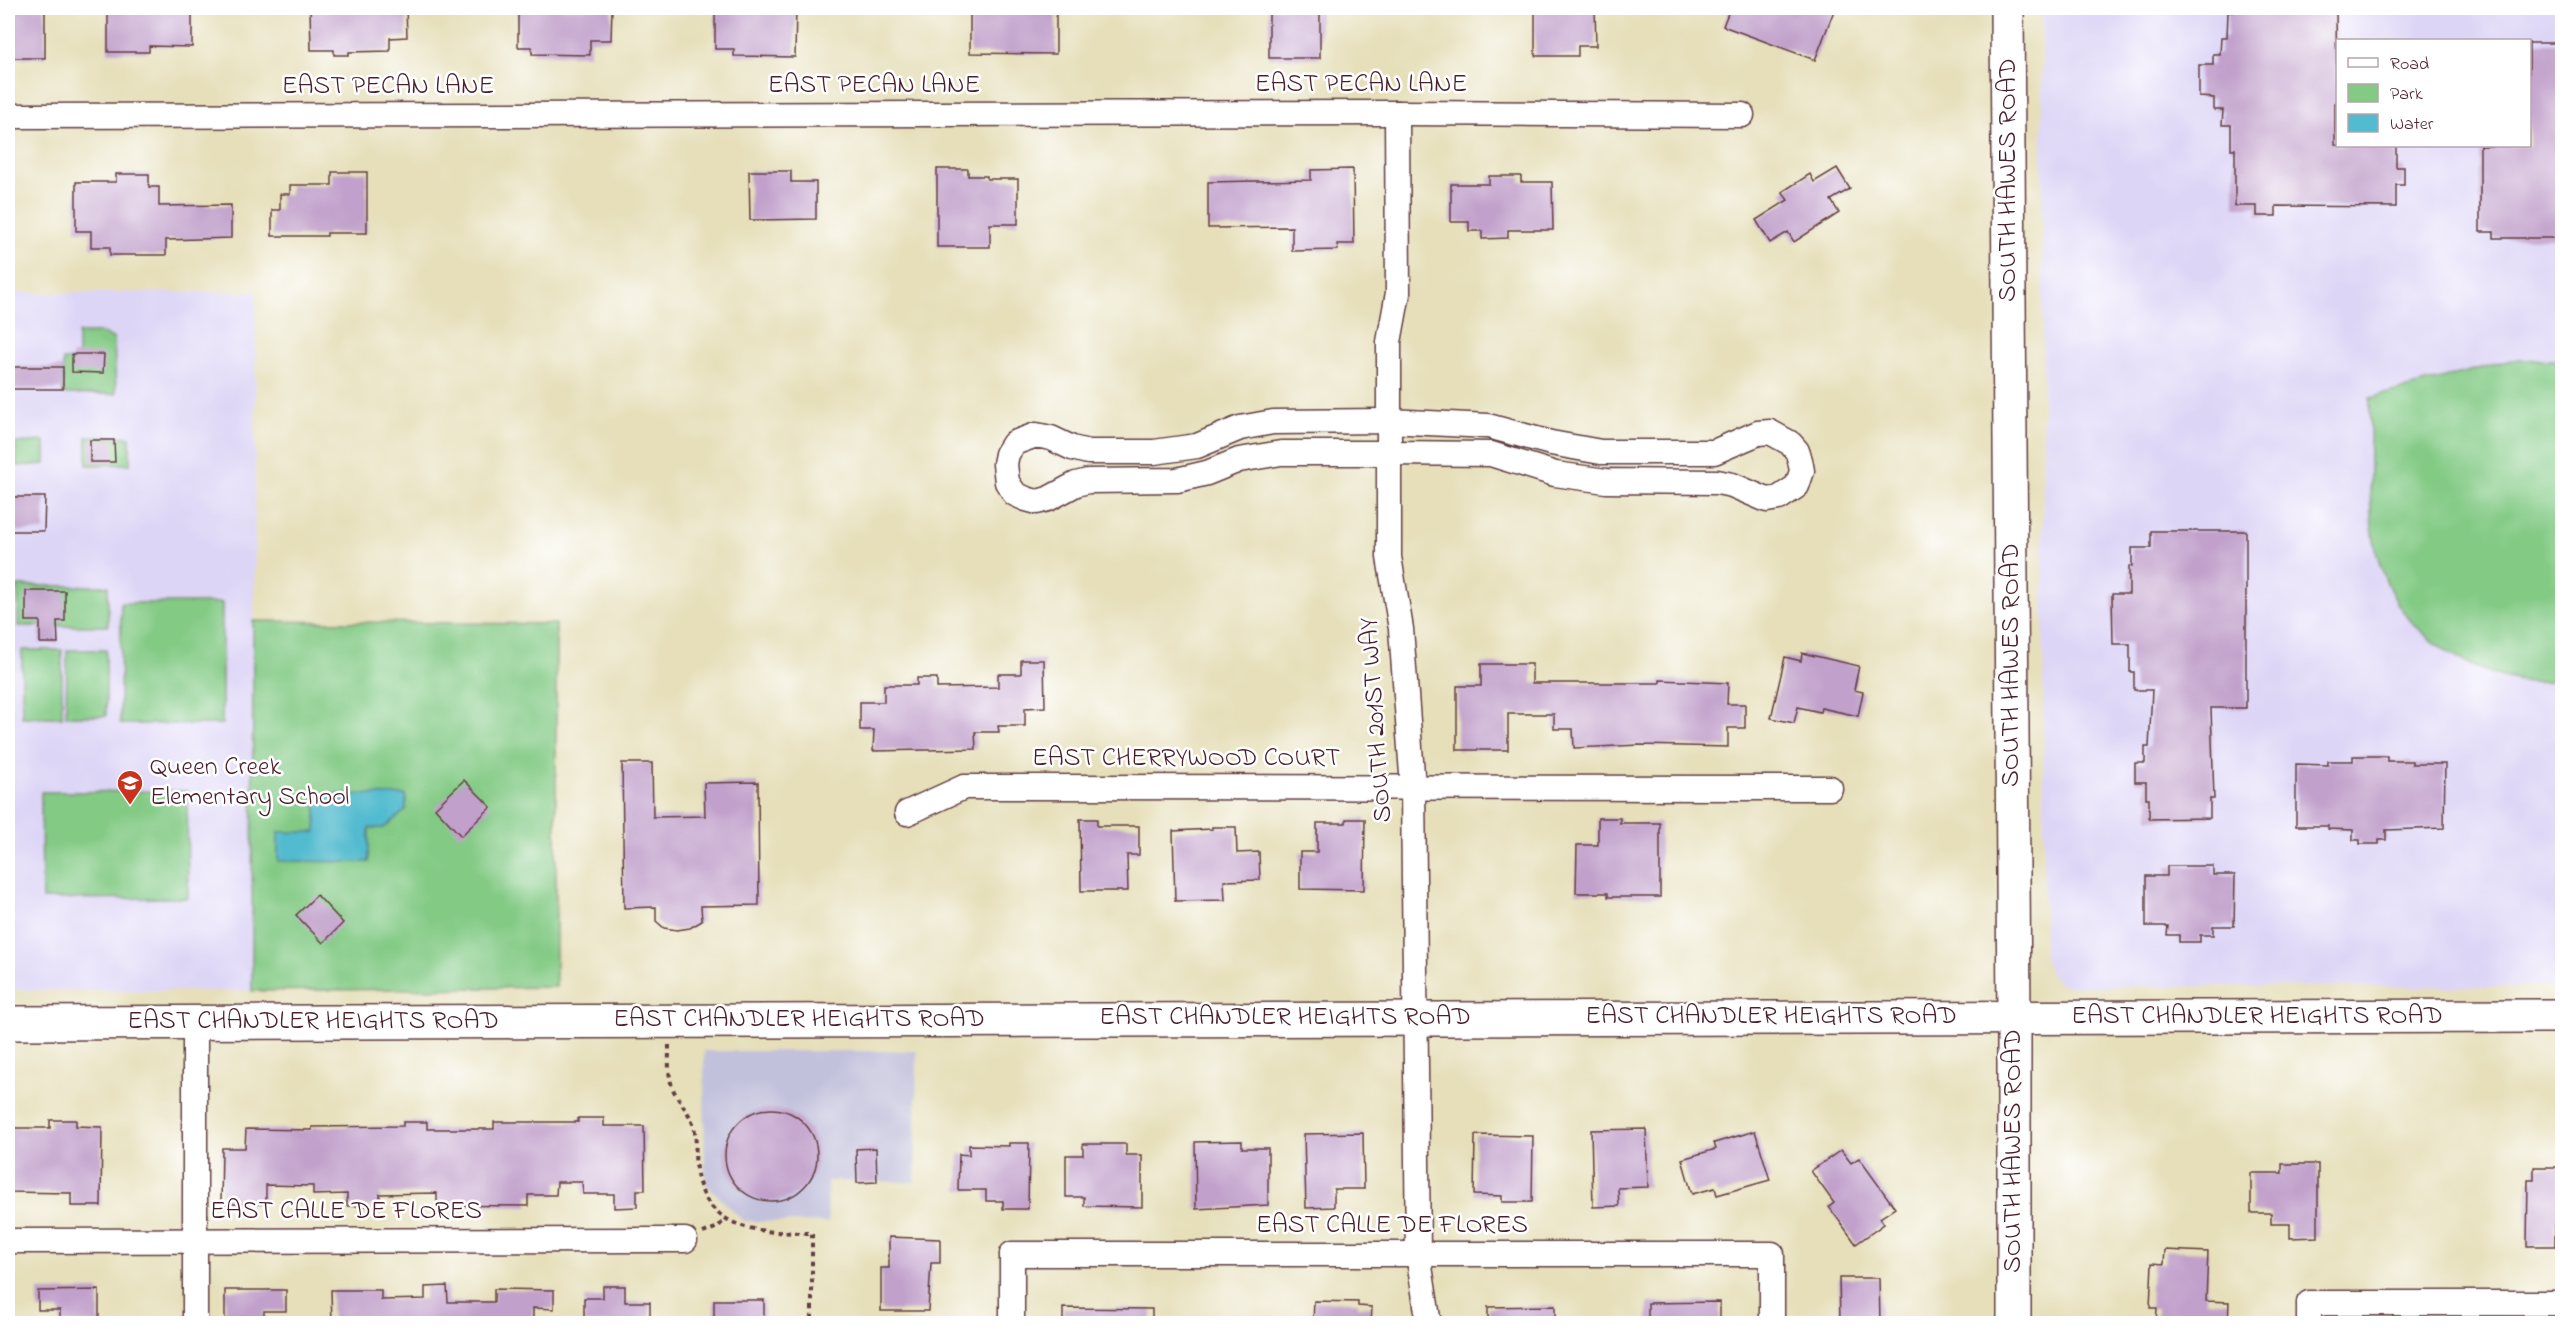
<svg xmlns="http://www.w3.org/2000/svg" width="2570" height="1331" viewBox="0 0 2570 1331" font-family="'Indie Flower',sans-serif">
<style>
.built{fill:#ddd5f6;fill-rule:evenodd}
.industrial{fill:#c2c1dc}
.green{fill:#83ca85;stroke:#667458;stroke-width:1.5}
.water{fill:#52bbcf;stroke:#4e6d7d;stroke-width:1.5}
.building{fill:#c1a0cb}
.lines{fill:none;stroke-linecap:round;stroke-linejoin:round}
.minor-casing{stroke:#613c40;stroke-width:27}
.secondary-casing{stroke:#613c40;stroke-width:36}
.path{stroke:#613c40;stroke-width:4;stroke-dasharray:4.5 4.5;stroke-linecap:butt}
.minor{stroke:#fff;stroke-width:24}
.secondary{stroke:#fff;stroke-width:33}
.labels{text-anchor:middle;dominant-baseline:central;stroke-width:5;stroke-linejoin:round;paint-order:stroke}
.street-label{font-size:26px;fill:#4a1f2b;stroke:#fff}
.poi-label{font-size:26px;fill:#4a1f2b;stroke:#fff;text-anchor:start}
</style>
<rect width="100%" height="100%" fill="#fff"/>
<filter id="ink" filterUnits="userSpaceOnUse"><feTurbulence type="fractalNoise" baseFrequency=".0167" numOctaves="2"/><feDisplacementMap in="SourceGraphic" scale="12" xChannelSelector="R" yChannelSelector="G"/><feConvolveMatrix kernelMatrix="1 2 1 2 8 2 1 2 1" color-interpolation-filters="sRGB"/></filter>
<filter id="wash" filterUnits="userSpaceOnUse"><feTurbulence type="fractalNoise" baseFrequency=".008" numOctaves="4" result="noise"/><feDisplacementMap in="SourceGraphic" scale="24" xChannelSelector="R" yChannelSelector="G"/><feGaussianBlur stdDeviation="1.35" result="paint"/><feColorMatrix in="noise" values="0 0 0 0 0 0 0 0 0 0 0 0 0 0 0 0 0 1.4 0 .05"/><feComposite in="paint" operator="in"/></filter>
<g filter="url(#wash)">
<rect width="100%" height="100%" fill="#e6dfba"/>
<g class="built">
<path d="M2042,8h520v979l-492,-1 -12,-3 -9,-11 -5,-16zM2338,40h192v106h-192z"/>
<path d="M256,292l-4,699 -244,-1v-697z"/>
</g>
<path class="industrial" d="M704,1051h213l-2,131 -88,-1 1,42 -85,-2 -38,-38z"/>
<g class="green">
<path d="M78,333h25l11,6 2,55h-53v-34h15z"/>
<path d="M2511,360h51v322c-13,0 -27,1 -40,-1 -40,-6 -83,-30 -111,-60 -22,-23 -36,-64 -39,-95 -4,-42 -1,-86 -2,-128z"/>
<path d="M87,437h43v27l-43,1z"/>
<path d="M45,441v23l-28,2 -1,-23z"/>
<rect x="18" y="586" width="90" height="40"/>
<path d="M121,603h101v121h-102z"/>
<path d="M253,621l303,3v363l-304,4z"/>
<rect x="22" y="650" width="40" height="67"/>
<path d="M67,650h39v66h-40z"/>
<path d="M187,791l1,107 -146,1 -1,-107z"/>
</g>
<path class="water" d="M316,794l90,1v15l-22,18h-15v34l-91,-1v-29h38z"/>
<g id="blocks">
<g class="building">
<rect x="8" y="8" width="37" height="50"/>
<path d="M108,8h84v39l-43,-1v6h-41z"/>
<path d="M310,8h96l1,29 -17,1v13l-41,1v3h-15v-5h-23z"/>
<path d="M518,8h94l-1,32h-21v15l-58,-1v-7h-14z"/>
<path d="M715,8h81l-1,49 -61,-1v-7h-19z"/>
<path d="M970,8h64v4h22v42l-86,-1z"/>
<rect x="1269" y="8" width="51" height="50"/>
<path d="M1535,8h60l1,38h-18v10h-43z"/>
<path d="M1730,8h105l-20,52 -92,-34z"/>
<path d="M2233,8h103l1,95h-2v42l61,1v21h8v18h-8v22l-120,-1v10h-19v-10h-22v-57h-4v-24h-9l1,-15h-9v-12l-15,-1v-32h14v-11h7l1,-17h6l1,-25h5z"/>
<path d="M2529,43h33v195h-69v-6h-13v-86h49z"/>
<path d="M1837,168l13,21 -19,11 8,13 -45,29 -6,-10 -18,11 -14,-23 32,-20 -6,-8 28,-18 4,8z"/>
<path d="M937,169h31v7h19v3h31v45h-28v23h-53z"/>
<path d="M1353,169l1,75h-17l1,6 -46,1v-24l-84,1v-46l103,-2v-10z"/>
<path d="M749,171h42v11h25v37l-66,1z"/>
<path d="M332,172h35v61h-40v3h-55v-26h8v-16h10v-9h42z"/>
<path d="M116,174h33v13h10v19l72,-1v33l-65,2v15h-56v-8h-19v-16h-15v-49h40z"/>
<path d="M1489,176h32v6h31l1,48h-45v8l-26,1v-8h-13v-9h-18v-38h38z"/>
<path d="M72,354h32l-1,19 -31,-1z"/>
<path d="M8,367h55v22h-54z"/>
<path d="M90,440h24l1,22h-25z"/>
<path d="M8,497h37l-1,34h-36z"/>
<path d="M2151,531h95v177h-35l3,91h-4v19l-61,1v-21h-3v-16h-11v-19h10v-16h4l3,-57h-18v-18h-4v-28h-17l-1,-50h17v-28h3v-18h19z"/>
<path d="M26,591h39v30h-8l1,22h-18v-22h-14z"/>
<path d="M1802,653l57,13 -5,24 9,2 -5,24 -37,-8 -1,4 -22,-5 -4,16 -23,-5 14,-61 16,4z"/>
<path d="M1021,660h23l1,47 -20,1v18h-27l1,6h-24l1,17 -103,2 1,-21h-14v-28h24v-17h33v-7h20v10l61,-1v-13h23z"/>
<path d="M1481,664h51v19h128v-3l68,3 -1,21h18v24h-17v19l-88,-2 -66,3 -1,-19h-19v-15h-46v36h-51v-64h24z"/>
<path d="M2353,756h34v5h25v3h33l-1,64 -58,2v10h-7v4h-19v-4h-7v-10l-25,-1v-3h-32v-62l32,1v-4h25z"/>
<path d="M622,763h30l1,54 52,-1 -1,-33 54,-1 1,123 -58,1 1,15 -12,7 -13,2 -13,-2 -8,-7v-14l-32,1z"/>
<path d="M464,780l27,27 -30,29 -26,-28z"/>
<path d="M1598,818h22v5h40v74h-52v-4h-32l1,-48h21z"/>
<path d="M1080,819h17v7h42v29h-12l1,36h-47z"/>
<path d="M1346,819h19l-1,71 -64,-1v-37h17v-29h29z"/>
<path d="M1212,827h24l1,26 22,-1 1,28 -36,1 1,19 -50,1 -2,-70 39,-2z"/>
<path d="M2167,866h46v9h22l-1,51h-21v9h-13v7h-21v-7h-12l1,-9h-22v-50h21z"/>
<path d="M317,895l26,28 -20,20 -27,-28z"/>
<circle cx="771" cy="1155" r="46"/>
<path d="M578,1118h26v8h40l1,64h-8v17l-23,1v-14h-31l-1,-12h-25l-1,13h-28v11l-91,-1v-12l-57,1v12h-33v-12l-34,1v-9l-47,-1v19h-45l1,-56h23l1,-19 66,1v-3l91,-1v-4h24v7h67v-7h84z"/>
<path d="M50,1120h26v6l26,1 -1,79h-30v-13l-63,-1v-64h42z"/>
<path d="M1646,1129l2,58 -30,1 1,18 -26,1 -2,-77z"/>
<path d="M1755,1131l15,49 -53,15 -2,-7 -23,6 -10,-35 34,-10 -2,-6z"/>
<path d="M1363,1133l1,56h-30v18l-28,1 -2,-74z"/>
<path d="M1475,1135l58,1 -1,66h-30v-6l-28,-1z"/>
<path d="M1242,1141v7h26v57l-72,4 -1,-67z"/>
<path d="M1009,1143h20l-1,66h-25v-8h-17v-11h-28l1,-36 10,1v-10l40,1z"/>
<path d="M1083,1144h43v11h16v52l-58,-1v-9h-18v-42h17z"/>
<path d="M876,1148l1,34 -20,1 -1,-34z"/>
<path d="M1841,1150l10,13 8,-5 36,50 -15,10 4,6 -28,20 -27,-37 5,-4 -23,-32z"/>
<path d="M2282,1164h36v73l-28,1v-14h-19v-11h-20v-40h31z"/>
<path d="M2534,1167h28v56h-7v23h-28l1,-66h6z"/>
<path d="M889,1237l51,2v24h-9l-3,48h-47v-43h8z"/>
<path d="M2165,1250l43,2 -2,49 23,1 -1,21h-72l1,-15h-7l2,-45 12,1z"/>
<path d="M1839,1278h40l1,45h-40z"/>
<path d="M447,1286l1,16h46v-13l60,1v19l-21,-1v15h-201l-1,-33h50v10l44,-1v-12z"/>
<path d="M603,1286h22v16h25v21h-66v-25h19z"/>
<path d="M99,1290v33h-39v-13h-22v-19z"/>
<path d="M225,1290h61v21h-22v12h-39z"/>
<rect x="714" y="1300" width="50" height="23"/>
<path d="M1314,1301l44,1v4l14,1 -1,16h-58z"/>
<path d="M1720,1302v21h-72v-20z"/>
<path d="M1555,1306v17h-67v-16z"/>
<path d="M1063,1308l89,1v14h-89z"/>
</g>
</g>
</g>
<g filter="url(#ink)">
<use href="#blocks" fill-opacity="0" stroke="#613c40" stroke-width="1.5"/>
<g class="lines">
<g class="minor-casing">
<g id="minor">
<path d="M1397,113l1,180 -9,49v215l12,72 12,158 5,467 11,70"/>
<path d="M8,116l1389,-3 345,2"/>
<path d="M1389,421l99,5 63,17 50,9h113l44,-19 12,-1 20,11 7,8 3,9 2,11 -5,15 -18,12 -12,2 -35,-15 -15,-3 -111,-1 -51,-7 -64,-20 -102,-1h-108l-42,7 -32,13 -30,7 -89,1 -12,3 -28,15 -11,3 -11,-3 -11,-5 -8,-12 -2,-18 2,-10 7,-11 22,-8 15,3 21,10 16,4h66l43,-6 43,-18 33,-6z"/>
<path d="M907,813l57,-26 866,1"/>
<path d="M195,1022v302"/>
<path d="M8,1241l677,-1"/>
<path d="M1012,1324v-70h760v70"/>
<path d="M2309,1324v-21h253"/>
</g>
</g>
<g class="secondary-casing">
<g id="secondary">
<path d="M2007,8l7,1010v306"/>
<path d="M8,1023l2554,-7"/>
</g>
</g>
<g class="path">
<path d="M669,1045c0,17 -2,35 7,50 7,12 17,22 19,37 2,12 -1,25 1,37 9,63 66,64 116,64v91"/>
<path d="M703,1233l15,-6 7,-8"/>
</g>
<use href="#minor" class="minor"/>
<use href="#secondary" class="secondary"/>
</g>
</g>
<defs>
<g id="school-pin" transform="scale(1.35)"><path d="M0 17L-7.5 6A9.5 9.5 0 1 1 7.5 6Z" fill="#c8321e" stroke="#fff"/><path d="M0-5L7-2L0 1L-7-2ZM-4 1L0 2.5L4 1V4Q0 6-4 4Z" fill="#fff"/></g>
</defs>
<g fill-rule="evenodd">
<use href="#school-pin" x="130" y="783"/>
</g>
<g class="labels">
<g class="street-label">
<text x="1361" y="85">EAST PECAN LANE</text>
<text x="874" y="86">EAST PECAN LANE</text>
<text x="388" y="87">EAST PECAN LANE</text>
<text transform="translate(2009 180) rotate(-90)">SOUTH HAWES ROAD</text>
<text transform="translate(2012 665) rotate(-90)">SOUTH HAWES ROAD</text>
<text transform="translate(1377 720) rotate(-94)">SOUTH 201ST WAY</text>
<text x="1186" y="759">EAST CHERRYWOOD COURT</text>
<text x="1771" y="1017">EAST CHANDLER HEIGHTS ROAD</text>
<text x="2257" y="1017">EAST CHANDLER HEIGHTS ROAD</text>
<text x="1285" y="1018">EAST CHANDLER HEIGHTS ROAD</text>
<text x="799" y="1020">EAST CHANDLER HEIGHTS ROAD</text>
<text x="313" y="1022">EAST CHANDLER HEIGHTS ROAD</text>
<text transform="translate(2014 1151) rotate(-90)">SOUTH HAWES ROAD</text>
<text x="346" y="1212">EAST CALLE DE FLORES</text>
<text x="1392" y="1226">EAST CALLE DE FLORES</text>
</g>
<g class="poi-label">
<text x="150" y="768">Queen Creek<tspan x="150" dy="30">Elementary School</tspan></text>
</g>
</g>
<rect width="2570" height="1331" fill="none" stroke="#fff" stroke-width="30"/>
<rect x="2336" y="39" width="195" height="108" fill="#ffffff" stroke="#b7a5aa" stroke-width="1.5"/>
<rect x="2348" y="58" width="30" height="9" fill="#ffffff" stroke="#b7a5aa" stroke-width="1.5"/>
<text x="2390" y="69" font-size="18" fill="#4a1f2b">Road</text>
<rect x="2348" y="84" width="30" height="18" fill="#83ca85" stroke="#b7a5aa" stroke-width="1.5"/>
<text x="2390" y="99" font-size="18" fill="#4a1f2b">Park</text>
<rect x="2348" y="114" width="30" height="18" fill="#52bbcf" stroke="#b7a5aa" stroke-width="1.5"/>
<text x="2390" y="129" font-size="18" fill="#4a1f2b">Water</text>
</svg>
